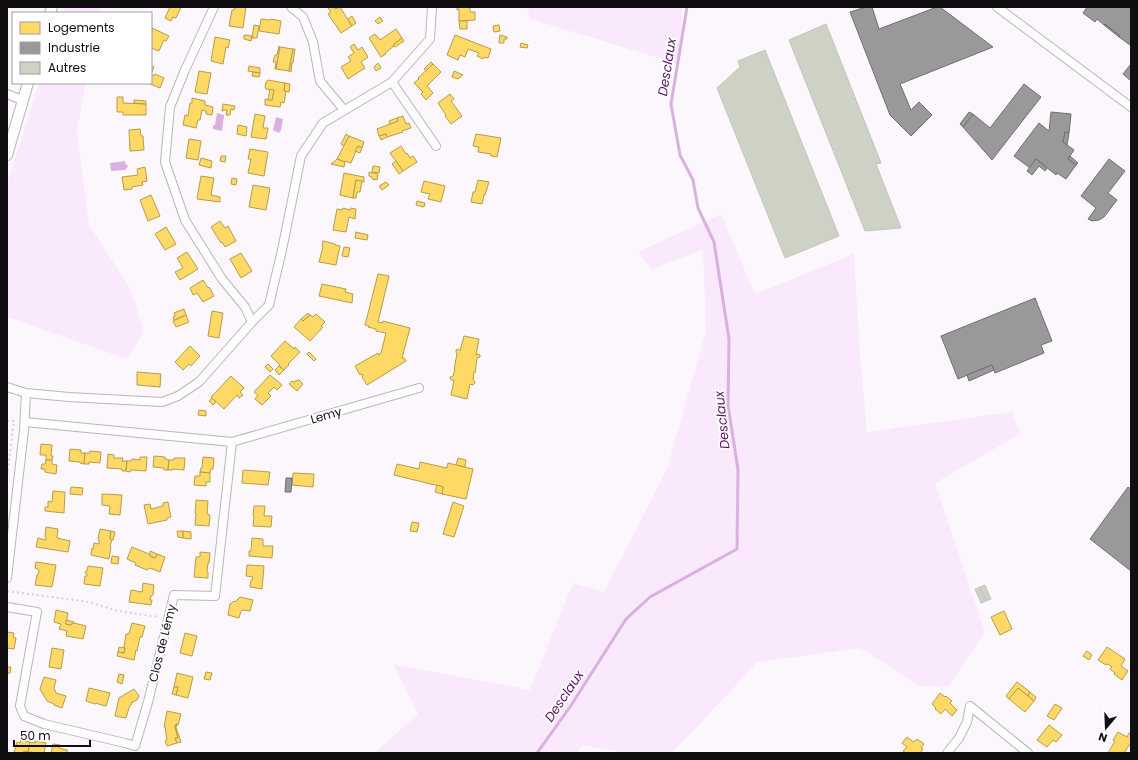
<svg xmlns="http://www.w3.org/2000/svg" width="1138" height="760" viewBox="0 0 1138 760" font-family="Poppins,sans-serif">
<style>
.green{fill:#fae9fc}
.water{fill:#daafe1}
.homes{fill:#ffd966;stroke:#b79c4c}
.industry{fill:#999;stroke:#706f70}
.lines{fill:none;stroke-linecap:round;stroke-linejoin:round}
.stream{stroke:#daafe1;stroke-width:3}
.building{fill:#cdd2c4;stroke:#c4c3c4}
.minor-casing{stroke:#b9b6b9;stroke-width:10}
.tertiary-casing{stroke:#b9b6b9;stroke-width:12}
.path{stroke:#d3d2d3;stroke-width:2;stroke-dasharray:2 3;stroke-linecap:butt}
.minor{stroke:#fffeff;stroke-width:8}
.tertiary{stroke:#fffeff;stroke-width:10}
.labels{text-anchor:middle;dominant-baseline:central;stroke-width:4;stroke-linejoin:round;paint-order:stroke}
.street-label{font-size:12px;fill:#100e11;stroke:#fff}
.water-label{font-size:13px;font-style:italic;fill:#590e65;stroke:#fff}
</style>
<rect width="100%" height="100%" fill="#fcf7fc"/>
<g class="green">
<path d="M63,7h38l-2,6h-38z"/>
<path d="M527,7h155l-3,57 -149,-45z"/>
<path d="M39,83h47l-9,47 12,95 41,63 14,44 -17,27 -120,-42v-133z"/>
<path d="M721,214l34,80 99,-40 6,102 7,76 145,-20 8,22 -85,49 50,149 -37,55 -29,-1 -58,-38 -103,14 -86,91h-45l-45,-8 -4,8h-201v-2l41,-37 -25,-50 137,26 43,-107 31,9 63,-123 39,-138 -3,-81 -51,19 -14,-17z"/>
</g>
<g class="water">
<path d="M217,113l7,2 -2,16 -9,-2v-4h2z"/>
<path d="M276,117l7,2 -2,12h-1l-1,2 -6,-3z"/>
<path d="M125,161v2l3,3 -1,2h-1v2l-15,1 -1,-8z"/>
</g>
<g class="homes">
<path d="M170,7h11l-5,11 -3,-1 -2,4 -6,-3z"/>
<path d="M235,7h11l-3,21 -14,-2 3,-16h2z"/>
<path d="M330,7h4l1,2 5,-2 12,19 -11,7 -13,-19 3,-2 -3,-4z"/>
<path d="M457,7h13v5h5v8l-16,1v-12l-2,1z"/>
<path d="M352,16l4,7 -4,3 -4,-7z"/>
<path d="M380,17l3,4 -5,3 -3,-3z"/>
<path d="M261,19l9,1 1,-1 10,2 -2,13 -20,-3z"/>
<path d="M459,21h8v8h-7z"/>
<path d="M254,25l5,1 -2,12h-5z"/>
<path d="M499,25l1,6 -6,1 -1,-6z"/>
<path d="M152,28l17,8 -3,5 -2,-1 -5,11 -8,-3z"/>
<path d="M396,29l6,9 -9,7 1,1 -9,7 1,1 -5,3 -12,-19 6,-4 5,6z"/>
<path d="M244,35l8,1 -1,5 -7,-2z"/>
<path d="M455,35l36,14 -3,9 -4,-1 -1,2 -6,-3 2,-3 -11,-4 -3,8 -5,-2 -2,5 -11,-5z"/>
<path d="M500,35l7,2v2h-3v4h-5z"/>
<path d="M215,37l15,3 -2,8 -2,-1 -3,17 -12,-3z"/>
<path d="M402,38l2,3 -9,6 -2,-2z"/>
<path d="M521,43l7,2 -1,3 -7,-1z"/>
<path d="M354,44l4,6 4,-3 6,10 -7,5 4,6 -17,11 -7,-12 10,-6 -3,-4 6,-4 -4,-6z"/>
<path d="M279,46l1,1 -4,22h-1l1,-7h-3l2,-7h2z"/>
<path d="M280,47l13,2 -4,22 -13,-2z"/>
<path d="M293,49h2l-2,14h-1l-1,9 -2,-1z"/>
<path d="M431,62l2,2 -7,7 -2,-2z"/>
<path d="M378,63l3,5 -5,3 -2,-4z"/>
<path d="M433,64l8,8 -14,14 6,7 -7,7 -5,-6 2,-2 -9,-9 5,-4 -1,-1z"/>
<path d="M151,66l3,1 -3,7 3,2 1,-2 9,4 -4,10 -12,-5h3z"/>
<path d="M249,66l11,2v5l-12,-2z"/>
<path d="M199,71l12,2 -4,21 -12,-2z"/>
<path d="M454,71l9,4 -5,4 -6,-2z"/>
<path d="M253,72l7,1 -1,4 -7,-1z"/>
<path d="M268,80l17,3 -1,8h2l-2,12 -3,-1 -1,5 -15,-2v-6l7,1 2,-10 -8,-1 -1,-2 1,-5z"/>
<path d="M285,83l5,1 -1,8 -5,-1z"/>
<path d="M270,89l4,1 -2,10h-4z"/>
<path d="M450,94l4,5 -3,2 11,15 -11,8 -6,-8 1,-1 -8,-12z"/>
<path d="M117,97h6v6l23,1v11h-23v-3h-6z"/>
<path d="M192,98l13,3v4l8,2 -1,8 -6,-1v-3l-4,-1 -2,10h-2l-2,8 -13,-3 2,-10 3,1 2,-13h2z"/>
<path d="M134,100l12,1v3l-12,-1z"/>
<path d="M223,104l12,2 -1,4 -3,-1 -1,6h-4l1,-5h-4v1h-1z"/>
<path d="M255,114l10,2 -2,12h5l-2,11 -15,-2z"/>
<path d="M403,116l3,8 3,-1 2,5 -9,3 1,1 -16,5 -1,-3 -7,2 -2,-7 21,-8 -1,-3z"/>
<path d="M397,118l1,3 -8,3 -1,-3z"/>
<path d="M238,125l9,2 -1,9 -9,-2z"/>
<path d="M140,129l1,7h2l1,14 -14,1 -1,-21z"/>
<path d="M346,134l3,2 -5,10 -3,-2z"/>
<path d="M386,134l1,3 -6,3 -2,-4z"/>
<path d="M476,134l25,4 -4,19 -6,-1v-2l-13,-2 1,-5 -6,-1z"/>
<path d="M349,136l15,6 -2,6 -4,-2 -7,17 -6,-2v1l-8,-3z"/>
<path d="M189,139l12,2 -3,19 -12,-2z"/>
<path d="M358,146l4,2 -2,5 -5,-2z"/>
<path d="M401,146l5,8 1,-1 3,5 3,-2 4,6 -14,9 -13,-18z"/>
<path d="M250,149l18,3 -4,24 -16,-3 3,-14h-3z"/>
<path d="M221,156h5l-1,6 -5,-1z"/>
<path d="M201,158l11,3 -1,7 -12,-3z"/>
<path d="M337,159l8,3 -1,5 -13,-3z"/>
<path d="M396,161l7,10 -4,3 -7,-10z"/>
<path d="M373,166l7,1 -1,6 -7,-1z"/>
<path d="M145,167l2,14 -5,1 1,3 -11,2v2l-8,1 -2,-13 16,-2 -1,-6z"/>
<path d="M369,172l9,2 -1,6 -5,-1v-2l-3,-1z"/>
<path d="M344,173l20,4v5l-8,-2 -3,18 -13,-3z"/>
<path d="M201,176l13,2 -3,17 9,2v5l-23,-3z"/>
<path d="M232,178l5,1 -1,6 -5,-1z"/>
<path d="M356,180l6,1 -2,11h-3l-1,6h-3z"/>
<path d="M478,180l11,2 -4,13h-1l-2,9 -11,-2 2,-10h2z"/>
<path d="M424,181l21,5 -4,16 -13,-3 2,-5 -9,-2z"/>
<path d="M386,182l3,3 -7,5 -3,-4z"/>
<path d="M253,185l17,3 -4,22 -17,-3z"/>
<path d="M151,195l9,21 -12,5 -8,-21z"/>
<path d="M417,201l8,2 -1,4 -8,-2z"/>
<path d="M343,208l7,2 1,-2 5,1 -1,10 -6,-2 -3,15 -13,-2 4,-21 5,1z"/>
<path d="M220,221l5,7 3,-2 8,15 -11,6 -3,-5 -1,1 -10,-16z"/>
<path d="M166,227l10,17 -11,6 -10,-16z"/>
<path d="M356,232l12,3 -1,5 -12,-2z"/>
<path d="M323,241l12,3v1l5,1 -4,19 -17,-3 4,-15 -1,-1z"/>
<path d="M344,247l6,1 -2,9 -6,-1z"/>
<path d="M187,252l11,17 -18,11 -5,-8 8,-4 -6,-10z"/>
<path d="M241,253l11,18 -11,7 -11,-19z"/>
<path d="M378,274l11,2 -11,46 5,1v-2l27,7 -8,30h2l2,3 -39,24 -5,-8 1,-1 -1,-2 -2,1 -5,-9 23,-13 1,2 2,-2 5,-20 -10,-2v-2l-8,-2 1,-1 -4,-1z"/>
<path d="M203,280l5,8 1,-1 5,9 -11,6 -6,-9 -4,2 -3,-7z"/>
<path d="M322,284l24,5 -1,3 8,2 -1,9 -33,-7z"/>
<path d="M184,309l2,6 -12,5 -1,-3 2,-1 -1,-3z"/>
<path d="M212,311l11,2 -4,25 -11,-2z"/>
<path d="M308,313l2,2 -7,6 -2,-2z"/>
<path d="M316,314l9,8 -4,4 2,1 -13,14 -16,-14 7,-8 2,2 7,-6 3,2z"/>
<path d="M186,315l3,7 -13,5 -3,-6z"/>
<path d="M464,336l15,3 -3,16 2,-1 2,1v2l-3,1 -1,8 -1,7 -1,-1 -1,8 2,2 -1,2 -1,1 -3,-1 -3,15 -16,-4 3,-15h-3l-1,-2v-1l3,-1 2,-7h-1l3,-15 -1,-2v-2l2,-1 2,2z"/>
<path d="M285,341l9,8 1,-2 5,5 -12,12 1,1 -5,5 -5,-4 1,-1 -9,-9z"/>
<path d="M190,346l10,10 -9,10 -2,-2 -6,6 -8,-8z"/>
<path d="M309,352l7,7 -2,2 -7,-7z"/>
<path d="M268,364l5,5 -3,3 -5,-5z"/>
<path d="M279,366l5,4 -5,5 -4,-5z"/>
<path d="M137,372l24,2 -1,13 -23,-2z"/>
<path d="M270,375l12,10 -5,5 -3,-3 -6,6 3,3 -9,9 -7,-6 3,-4 -4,-3z"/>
<path d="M231,376l13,12 -4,4 3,3 -4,3 -2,-3 -13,14 -13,-12z"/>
<path d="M299,380l4,4 -6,7 -8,-7 3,-3 1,1z"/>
<path d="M212,398l4,4 -3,3 -4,-4z"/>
<path d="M199,410l7,1v5l-8,-1z"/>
<path d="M41,444l11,1 -1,11h2l-1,4h-6v-5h-6z"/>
<path d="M70,449l11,1v3h4l-1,11 -4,-1v-1l-11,-1z"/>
<path d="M90,451l11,1 -1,11 -11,-1v2h-5l1,-11h5z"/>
<path d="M108,454l6,1v3h9l-1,3h5l-1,10h-4v-2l-15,-1z"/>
<path d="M154,456l11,1v2l4,1 -1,10h-4v-2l-11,-1z"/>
<path d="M140,457h7l-1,14 -15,-1 -1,2 -4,-1 1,-10h4l1,-2 8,1z"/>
<path d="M203,457l11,1 -1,11h-2l-1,4 -10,-1 1,-4h1z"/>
<path d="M174,458h11l-1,12 -11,-1v1h-5l1,-10h5z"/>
<path d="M458,458l8,2 -1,7 -9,-2z"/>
<path d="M46,460h6v4l5,1 -1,9 -11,-2v-3h-4l1,-5h3z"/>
<path d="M420,462l27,6 1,-5 25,6 -7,30 -24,-5 1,-7 -49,-12 3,-11 22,5z"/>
<path d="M243,470l27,2 -2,13 -26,-2z"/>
<path d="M200,472l10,1v9h-4v4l-12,-1 1,-9h5z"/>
<path d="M293,473l21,1 -1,13 -21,-2z"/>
<path d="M437,485l6,2 -1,7 -7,-2z"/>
<path d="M71,487l12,1 -1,7 -12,-1z"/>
<path d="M53,491l12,1 -1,21 -19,-2v-4h3v-6l4,1z"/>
<path d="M102,494l20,1 -2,20 -11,-1 1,-8 -8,-1z"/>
<path d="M196,500l12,1 -1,13 3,1 -1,11 -14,-1 1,-12h-1z"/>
<path d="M168,502l3,15 -4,1v2l-19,4 -4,-19 6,-1 1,5 12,-3v-3z"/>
<path d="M453,502l11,4 -10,31 -11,-3z"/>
<path d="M254,506h11l-1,10h8l-1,11 -18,-1 1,-9 -1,-1z"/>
<path d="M412,522l7,1 -2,9 -7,-1z"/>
<path d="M46,527l12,2 -1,9 13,3 -2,11 -32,-5 2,-9 8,2v-2l-1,-2z"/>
<path d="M100,529l11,2 -1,7 2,2 -2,6 1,1 -2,12 -18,-4 1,-7 1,1 1,-6 5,1v-3l-1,-2z"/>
<path d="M111,531l4,1 -2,8h-2l-1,-2z"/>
<path d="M177,531h6v7l-5,-1z"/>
<path d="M183,531l8,1v7l-8,-1z"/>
<path d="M252,538l11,1v7h10l-1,12 -23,-2v-5h2z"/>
<path d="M132,547l17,7 1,2 5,2 2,-4 8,3 -5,15 -10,-4 -3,2 -12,-5 1,-2 -9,-4z"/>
<path d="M150,551l7,3 -2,4 -5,-2z"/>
<path d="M200,552l10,1 -1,10h-1l-1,9h1v6l-14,-1 2,-20h4z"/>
<path d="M112,556l7,1 -1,7 -7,-1z"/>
<path d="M36,562l20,3 -4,22 -17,-2 2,-10 1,-1 1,-2 -1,-3 -3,-1z"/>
<path d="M247,565l17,1 -2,23 -12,-2 1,-7h1l1,-3 -7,-1z"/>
<path d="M88,566l15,2 -3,18 -16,-2 1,-8h2v-2l-2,-1 1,-2h1z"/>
<path d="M143,583l11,2 -1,10 -2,1 -1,4h2l-1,5 -22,-3 2,-12 11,2z"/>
<path d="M240,597l13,3 -3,11 -8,-1 -1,1 -2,7 -11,-3 2,-11 4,-3 1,1z"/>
<path d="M56,610l12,3 -2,11 3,1 5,-2 12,3 -3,13 -17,-3 1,-5 -8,-2 2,-5 -7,-2z"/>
<path d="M1004,611l8,18 -12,6 -9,-18z"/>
<path d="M66,620l8,2v1l-5,2 -3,-1z"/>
<path d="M132,623l13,3 -3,11h-2l-3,14 -1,-1 -2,10 -17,-4 1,-4 6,1 1,-5 -1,-1 2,-13h3z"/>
<path d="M7,632l7,1 -1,4 3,1 -2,11 -7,-1z"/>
<path d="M185,633l12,3 -5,20 -12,-3z"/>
<path d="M119,647l6,1 -1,5 -6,-1z"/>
<path d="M1107,647l18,12 -4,7 7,5 -6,9 -8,-6 1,-1 -5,-4 2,-2 -4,-3 -2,1 -8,-5z"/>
<path d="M52,648l12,2 -3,19 -12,-2z"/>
<path d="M1087,651l5,4 -3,5 -6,-4z"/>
<path d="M7,667h4l-1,6h-2l-1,4z"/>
<path d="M206,672l6,1 -2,7 -6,-1z"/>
<path d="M177,673l16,4 -5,21 -12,-3 2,-8h-4z"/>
<path d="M119,674l5,1 -2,9 -5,-2z"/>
<path d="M44,677l12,3 -2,8 2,5 10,3 -4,12 -8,-3v-1l-7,-3 -7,-12z"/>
<path d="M1017,682l13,10 -2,4 -10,-8 -9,11 -3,-3z"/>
<path d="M174,687h4l-2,8 -4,-1z"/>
<path d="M89,688l21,5 -4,13 -8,-2 -1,-1 -2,1 -9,-3z"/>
<path d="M1018,688l16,13 -9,11 -16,-13z"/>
<path d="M134,689l5,7 -2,4 -6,3 1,1 -2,1 -4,13 -11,-2 4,-18z"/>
<path d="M1030,692l6,5 -2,4 -6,-5z"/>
<path d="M940,693l5,4 1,-1 6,5 -2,2 7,7 -5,6 -7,-7 -4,5 -6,-5 1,-1 -4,-4z"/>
<path d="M1055,704l7,4 -8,12 -7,-4z"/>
<path d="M167,711l14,3 -3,11 -2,-1 -1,3 3,11h-3l2,5 -10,3 -2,-5 2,-1 -2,-13h-1z"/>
<path d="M176,724h1l-1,3 5,15 -4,1 -2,-5h3l-3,-11z"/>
<path d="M1049,725l13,10 -6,7 -3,-2 -6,7 -10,-7z"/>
<path d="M1118,732l9,5 2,-4 2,1v11l-1,-1 -6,9h-16l7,-12 -2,-1z"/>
<path d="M907,737l7,5 3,-3 7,5 -3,4 2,1 -3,4h-14l-3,-2 4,-4 -5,-4z"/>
<path d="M21,740l9,2 -2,10 -4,-1 -1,2h-9l3,-11 3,1z"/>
<path d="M35,741l11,2 -2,10 -16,-1 2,-10 5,1z"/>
<path d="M53,744l7,1 -1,3 8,2v2l3,1h-19z"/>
</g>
<g class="industry">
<path d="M866,7h6l7,22 58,-22h3l53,40 -93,37 11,26 8,-8 13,13 -21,21 -21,-21 -40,-103z"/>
<path d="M1087,7h44v36l-1,2 -11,-8 1,-1 -15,-12 -1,1 -7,-6 -2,3 -12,-9z"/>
<path d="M1105,24l15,12 -1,1 -15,-12z"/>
<path d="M1131,64v17l-8,-7z"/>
<path d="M1024,84l17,13 -49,63 -29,-33 10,-13 17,14z"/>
<path d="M969,112l4,2 -10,13 -3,-3z"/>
<path d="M1051,112l20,2 -2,19 -4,-1 -2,10 11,8 -6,9 8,6 -10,14 -9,-6 -1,2 -20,-16 -6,9 -16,-12 25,-33 10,8z"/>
<path d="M1065,132l4,1 -2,12 -4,-3z"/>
<path d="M1070,156l8,7 -2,2 -8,-6z"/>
<path d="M1036,159l11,9 -2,3 -6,-5 -7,9 -5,-4z"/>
<path d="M1109,159l16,12 -17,22 9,7 -13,17 -5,3 -7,1 -4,-2 8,-11 -15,-12z"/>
<path d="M1035,298l17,43 -11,4 3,8 -49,20 -3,-8 -34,14 -17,-43z"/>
<path d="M992,365l2,5 -25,11 -2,-6z"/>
<path d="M286,478h6l-1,14h-6z"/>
<path d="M1128,487l3,2v82l-41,-32z"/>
</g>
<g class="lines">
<path class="stream" d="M537,753l33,-46 56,-88 24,-22 87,-48 1,-79 -10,-65 1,-66 -15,-97 -16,-34 -5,-28 -13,-25 -9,-51 16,-97"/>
</g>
<g class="building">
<path d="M826,24l55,139 -5,1 25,64 -36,3 -76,-191z"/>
<path d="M765,50l74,186 -54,22 -68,-170 23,-21 -2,-6z"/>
<path d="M985,585l6,14 -5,2 -6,-14z"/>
<path d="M980,587l6,14 -5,2 -6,-14z"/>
</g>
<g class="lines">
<g class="minor-casing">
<g id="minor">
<path d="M214,7l-29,63 -15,37 -5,55 20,58 37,59 23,28 7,15"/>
<path d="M291,7l12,10 10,25 7,39 24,29"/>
<path d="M997,7l134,100"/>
<path d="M392,82l44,64"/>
<path d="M7,94l15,6"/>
<path d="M7,387l19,6 43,4 93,5 16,-6 21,-14 53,-60 17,-17 13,-55 19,-94 22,-33 69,-41 38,-43 2,-32"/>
<path d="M232,442l187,-54"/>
<path d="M7,578l17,-148 2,-37"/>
<path d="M7,607l30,5 -5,27 -12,67 4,10 20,8 81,19 10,3 13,-44 26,-107 41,1 17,-154 -207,-20"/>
<path d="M947,753l12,-15 8,-16 3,-16 58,47"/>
</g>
</g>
<g class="tertiary-casing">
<g id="tertiary">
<path d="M50,13l2,-6"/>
<path d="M7,155l21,-72"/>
</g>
</g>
<g class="path">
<path d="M7,421h7l-7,58"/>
<path d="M7,591l82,11 29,9 41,6"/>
</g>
<use href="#minor" class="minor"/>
<use href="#tertiary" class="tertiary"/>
</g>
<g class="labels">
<g class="street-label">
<text transform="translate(326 415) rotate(-16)">Lemy</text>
<text transform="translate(162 643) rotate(-76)">Clos de Lémy</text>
</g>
<g class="water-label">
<text transform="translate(667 67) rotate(-81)">Desclaux</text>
<text transform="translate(722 420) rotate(-96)">Desclaux</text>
<text transform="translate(564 696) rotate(-56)">Desclaux</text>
</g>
</g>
<rect width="1138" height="760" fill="none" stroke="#100e11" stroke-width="16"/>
<rect x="12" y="12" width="140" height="72" fill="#ffffff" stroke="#9f9fa0"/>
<rect x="20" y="22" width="20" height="12" fill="#ffd966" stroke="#9f9fa0"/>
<text x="48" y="32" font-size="12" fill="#100e11">Logements</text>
<rect x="20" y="42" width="20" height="12" fill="#999999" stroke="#9f9fa0"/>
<text x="48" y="52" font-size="12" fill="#100e11">Industrie</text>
<rect x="20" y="62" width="20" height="12" fill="#cdd2c4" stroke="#9f9fa0"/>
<text x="48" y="72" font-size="12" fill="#100e11">Autres</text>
<g transform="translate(1106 728) rotate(199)" stroke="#ffffff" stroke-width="3" paint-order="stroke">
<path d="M0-3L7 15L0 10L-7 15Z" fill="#100e11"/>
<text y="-6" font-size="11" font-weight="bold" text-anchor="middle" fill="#100e11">N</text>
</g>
<path d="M14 740v6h76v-6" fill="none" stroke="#100e11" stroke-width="2"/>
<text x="20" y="740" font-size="12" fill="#100e11" stroke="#ffffff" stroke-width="3" paint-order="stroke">50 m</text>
</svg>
